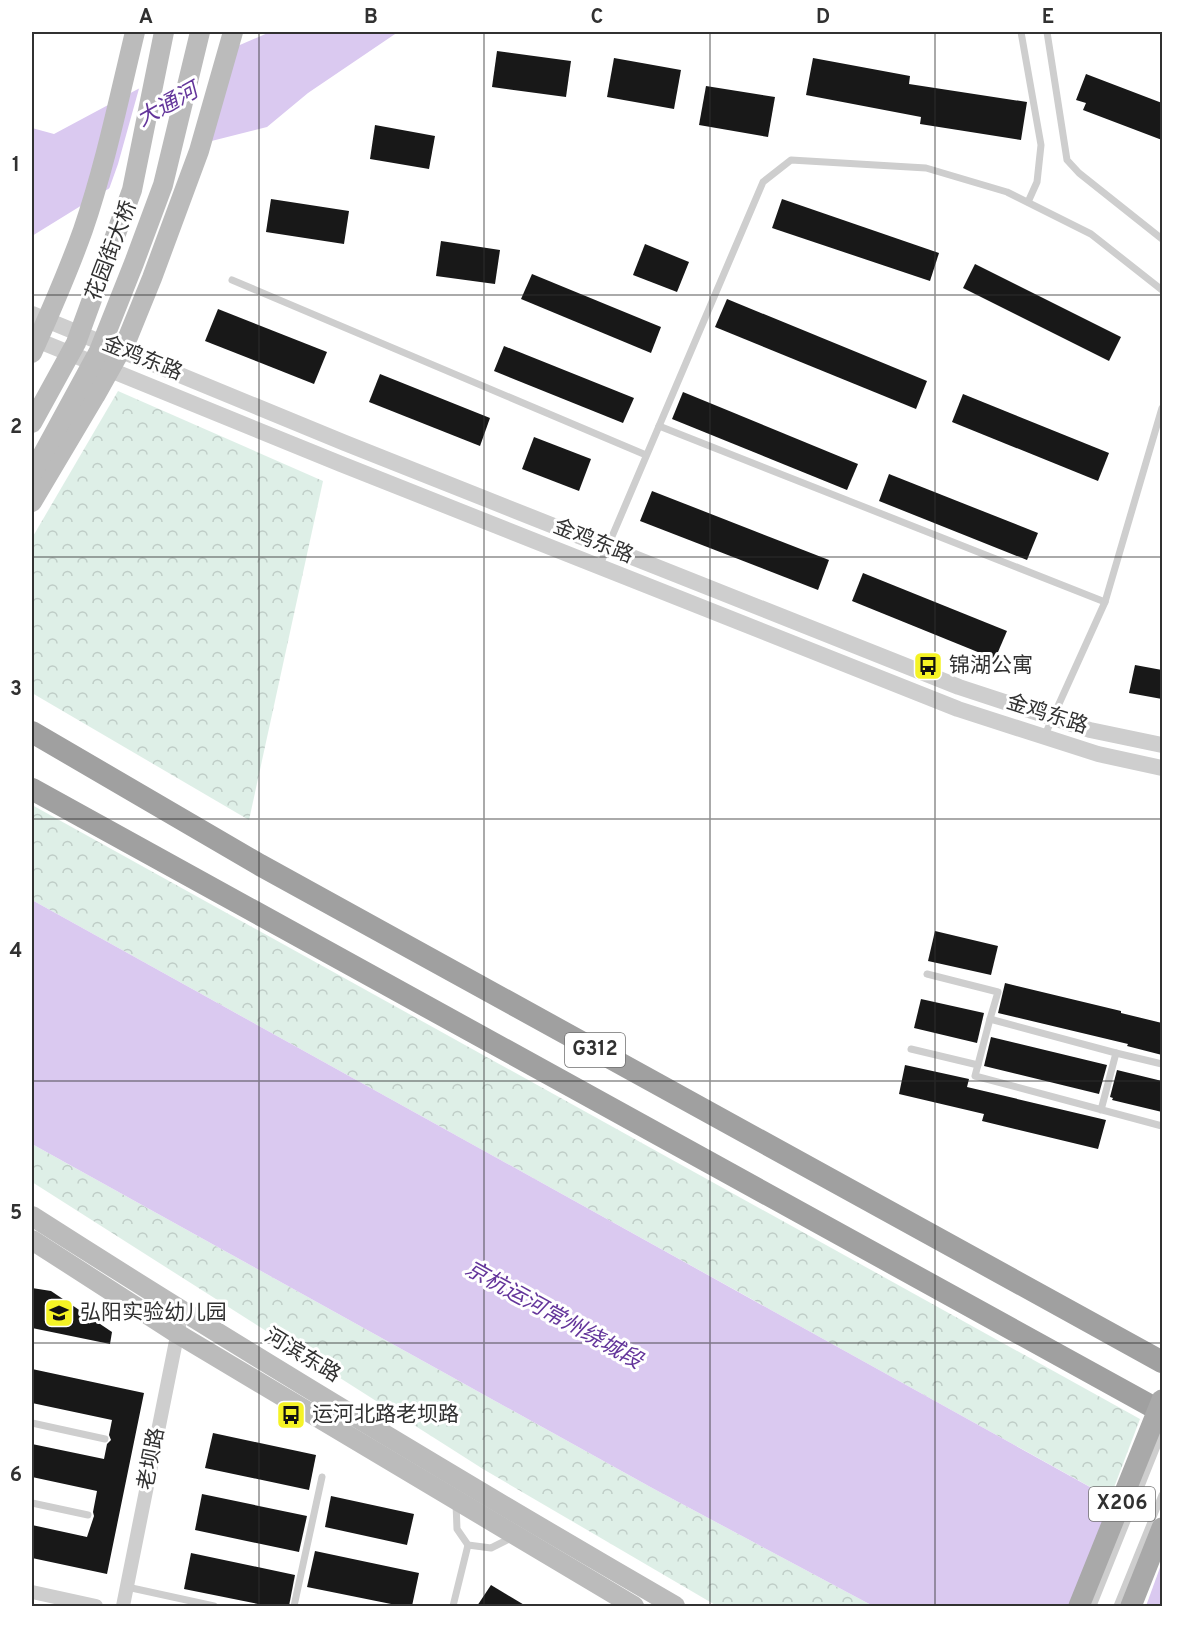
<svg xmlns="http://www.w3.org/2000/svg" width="1194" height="1638" viewBox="0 0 1194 1638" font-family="Overpass,'Noto Sans SC',sans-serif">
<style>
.forest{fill:url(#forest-crowns)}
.water{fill:#dac9f0}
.pier{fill:#fff}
.building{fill:#181818}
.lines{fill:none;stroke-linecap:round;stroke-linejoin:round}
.service{stroke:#cecece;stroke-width:7}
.minor{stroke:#cecece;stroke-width:14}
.tertiary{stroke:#cecece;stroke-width:16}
.secondary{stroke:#bbb;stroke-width:20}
.primary{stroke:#a9a9a9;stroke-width:21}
.trunk{stroke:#a0a0a0;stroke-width:22}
.secondary-bridge{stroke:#bbb;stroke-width:20}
.primary-bridge{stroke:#a9a9a9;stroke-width:21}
.grid{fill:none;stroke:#313131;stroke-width:1.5;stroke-opacity:0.55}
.labels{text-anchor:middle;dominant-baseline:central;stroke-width:6;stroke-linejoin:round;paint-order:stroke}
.shield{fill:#fff;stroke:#6f6f6f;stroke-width:1.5}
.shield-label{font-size:20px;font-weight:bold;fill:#313131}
.street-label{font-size:21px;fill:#313131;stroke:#fff}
.poi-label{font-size:21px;fill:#313131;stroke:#fff;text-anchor:start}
.water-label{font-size:22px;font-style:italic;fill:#64369b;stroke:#fff}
.neatline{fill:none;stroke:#313131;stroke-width:2}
.grid-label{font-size:20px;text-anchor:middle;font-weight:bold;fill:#313131}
</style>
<defs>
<pattern id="forest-crowns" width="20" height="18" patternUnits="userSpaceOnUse" patternTransform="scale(1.5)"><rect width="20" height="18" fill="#deefe7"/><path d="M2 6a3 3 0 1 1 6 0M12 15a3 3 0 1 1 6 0" fill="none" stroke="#bfcdc7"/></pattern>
</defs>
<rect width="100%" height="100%" fill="#fff"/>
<g class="forest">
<path d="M118,391l205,90 -74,339 -217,-127v-155z"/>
<path d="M32,805l1108,614 -30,79 -1078,-598z"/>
<path d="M32,1144l622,345 219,117h-156l-234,-137 -451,-287z"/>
</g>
<g class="water">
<path d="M270,32h128l-90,61 -41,34 -99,25 -136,84v-108l22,6 84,-45z"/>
<path d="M32,900l1130,627v79h-289l-219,-117 -622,-345z"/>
</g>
<g class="pier">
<path d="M230,46l-30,101 -31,8 -61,37 10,-28 22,-79z"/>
<path d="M1116,1498l46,26v38l-16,44h-73z"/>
</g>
<g class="building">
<path d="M497,51l74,10 -5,36 -74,-10z"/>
<path d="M614,58l67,12 -7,39 -67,-12z"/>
<path d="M813,58l97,18 -1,8 118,18 -6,38 -101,-16 1,-7 -115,-22z"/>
<path d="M1086,74l76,29v37l-79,-30 3,-7 -10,-3z"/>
<path d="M706,86l69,11 -7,40 -69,-12z"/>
<path d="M375,125l60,11 -6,33 -59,-10z"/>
<path d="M271,199l78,12 -5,33 -78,-12z"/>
<path d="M782,199l157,54 -9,28 -158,-53z"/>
<path d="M441,241l59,9 -5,34 -59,-8z"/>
<path d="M645,244l44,18 -12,30 -44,-17z"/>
<path d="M975,264l146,73 -12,24 -146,-73z"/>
<path d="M532,274l129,53 -10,26 -130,-54z"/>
<path d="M727,299l200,82 -11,28 -201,-82z"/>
<path d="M218,309l109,43 -13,32 -109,-43z"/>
<path d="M504,346l130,52 -11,25 -129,-52z"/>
<path d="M380,374l110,44 -10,28 -111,-44z"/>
<path d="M683,392l175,72 -11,26 -175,-71z"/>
<path d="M963,394l146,59 -11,28 -146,-59z"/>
<path d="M534,437l57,22 -12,32 -57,-22z"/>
<path d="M889,474l149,59 -11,27 -148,-59z"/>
<path d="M652,491l177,69 -11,30 -178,-69z"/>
<path d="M863,573l144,58 -12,28 -143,-58z"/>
<path d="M1135,665l27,5v29l-33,-6z"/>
<path d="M935,931l63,15 -7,29 -63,-14z"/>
<path d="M1005,983l116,28v2l41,10v32l-35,-9 1,-2 -130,-31z"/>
<path d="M921,999l63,14 -7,30 -63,-15z"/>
<path d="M991,1037l116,28 -8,29 -115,-28z"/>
<path d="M905,1065l64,14 -2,8 139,33 -8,29 -116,-28 2,-7 -85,-20z"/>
<path d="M1117,1070l45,11v31l-50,-12 1,-2 -3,-1z"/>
<path d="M32,1288l19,3 61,41 -2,12 -78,-16z"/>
<path d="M32,1369l112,24 -37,181 -75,-16v-33l55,12 7,-21 -1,-4 4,-21 -65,-14v-33l72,15 3,-15 4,-4 -2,-5 3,-15 -80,-17z"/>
<path d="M213,1433l103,22 -7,35 -104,-22z"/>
<path d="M202,1494l105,22 -8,36 -104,-22z"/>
<path d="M331,1496l83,18 -7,31 -82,-18z"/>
<path d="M315,1551l104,22 -7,33h-11l-94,-19z"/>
<path d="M191,1553l104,22 -6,31h-21l-84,-17z"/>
<path d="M491,1585l35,21h-49z"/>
</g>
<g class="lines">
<g class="service">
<path d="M1021,32l20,113 -4,37 -9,20"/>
<path d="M1047,32l20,128 12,13 83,66"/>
<path d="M232,280l414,175"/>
<path d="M659,426l446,176"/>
<path d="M599,567l164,-385 28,-22 135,8 81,24 84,42 71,56"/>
<path d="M1044,737l61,-135 57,-194"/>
<path d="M927,974l71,18 -8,27"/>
<path d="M911,1049l67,16"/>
<path d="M1116,1053l46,11"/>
<path d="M1101,1110l15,-57 -126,-34 -15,57 187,50"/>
<path d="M32,1423l73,16"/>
<path d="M32,1503l56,12"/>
<path d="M456,1503l1,26 11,16 23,3 22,-11"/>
<path d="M127,1587l87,19"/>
<path d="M294,1606l28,-129"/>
<path d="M453,1606l15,-61"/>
<path d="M1093,1606l69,-172"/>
<path d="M1117,1606l45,-111"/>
</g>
<g class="minor">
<path d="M32,1592l64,14"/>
<path d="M123,1606l56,-280"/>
</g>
<g class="tertiary">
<path d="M32,314l313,129 614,244 131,43 72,15"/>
<path d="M32,338l309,126 617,245 140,45 64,14"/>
</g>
<g class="secondary">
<path d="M32,353c18,-40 36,-81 51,-123 22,-64 36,-132 52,-198"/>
<path d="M32,502l63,-106 33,-59 24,-59 47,-127 34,-119"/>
<path d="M32,1216c211,135 426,264 643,390"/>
<path d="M32,1240l146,94 456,272"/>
</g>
<path class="primary" d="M1131,1606l31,-78"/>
<g class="trunk">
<path d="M32,732l228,133 902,497"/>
<path d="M32,789l1130,623"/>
</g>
<g class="secondary-bridge">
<path d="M32,423l44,-80 56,-153 32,-158"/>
<path d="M32,474l67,-123 35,-88 29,-78 37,-153"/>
</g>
<path class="primary-bridge" d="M1079,1606l83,-206"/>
</g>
<path class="grid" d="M259,32v1574M484,32v1574M710,32v1574M935,32v1574M32,295h1130M32,557h1130M32,819h1130M32,1081h1130M32,1343h1130"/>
<defs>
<g id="bus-square" transform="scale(1.5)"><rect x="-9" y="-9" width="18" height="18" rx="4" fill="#f5f325" stroke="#fff"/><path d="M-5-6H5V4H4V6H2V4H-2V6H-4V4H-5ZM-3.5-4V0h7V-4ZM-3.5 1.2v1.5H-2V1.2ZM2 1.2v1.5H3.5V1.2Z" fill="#111"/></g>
<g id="school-square" transform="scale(1.5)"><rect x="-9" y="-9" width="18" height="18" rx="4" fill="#f5f325" stroke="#fff"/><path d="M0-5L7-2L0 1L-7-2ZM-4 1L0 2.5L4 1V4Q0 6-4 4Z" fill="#111"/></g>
</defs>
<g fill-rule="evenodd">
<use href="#bus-square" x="928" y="666"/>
<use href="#school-square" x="59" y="1313"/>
<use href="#bus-square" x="291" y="1415"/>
</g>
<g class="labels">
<g class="shield">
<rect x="565" y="1033" width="60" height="34" rx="4.5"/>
<rect x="1089" y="1487" width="66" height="34" rx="4.5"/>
</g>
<g class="shield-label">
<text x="595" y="1050">G312</text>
<text x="1122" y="1504">X206</text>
</g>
<g class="street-label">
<text transform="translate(112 251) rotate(-69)">花园街大桥</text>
<text transform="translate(142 359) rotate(22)">金鸡东路</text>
<text transform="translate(593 542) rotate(22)">金鸡东路</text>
<text transform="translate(1047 715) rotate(18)">金鸡东路</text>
<text transform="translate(302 1356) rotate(31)">河滨东路</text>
<text transform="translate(152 1459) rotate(-79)">老坝路</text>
</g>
<g class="poi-label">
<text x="949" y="666">锦湖公寓</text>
<text x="80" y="1313">弘阳实验幼儿园</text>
<text x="312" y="1415">运河北路老坝路</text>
</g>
<g class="water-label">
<text transform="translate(168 106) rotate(-29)">大通河</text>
<text transform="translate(553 1316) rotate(29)">京杭运河常州绕城段</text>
</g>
</g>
<rect width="1194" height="1638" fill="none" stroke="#ffffff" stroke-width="66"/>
<rect x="33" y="33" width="1128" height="1572" class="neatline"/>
<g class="grid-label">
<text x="146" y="23">A</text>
<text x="371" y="23">B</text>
<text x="597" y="23">C</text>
<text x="823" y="23">D</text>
<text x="1048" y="23">E</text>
<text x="16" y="171">1</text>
<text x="16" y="433">2</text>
<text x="16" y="695">3</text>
<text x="16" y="957">4</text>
<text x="16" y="1219">5</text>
<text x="16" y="1481">6</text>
</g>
</svg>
